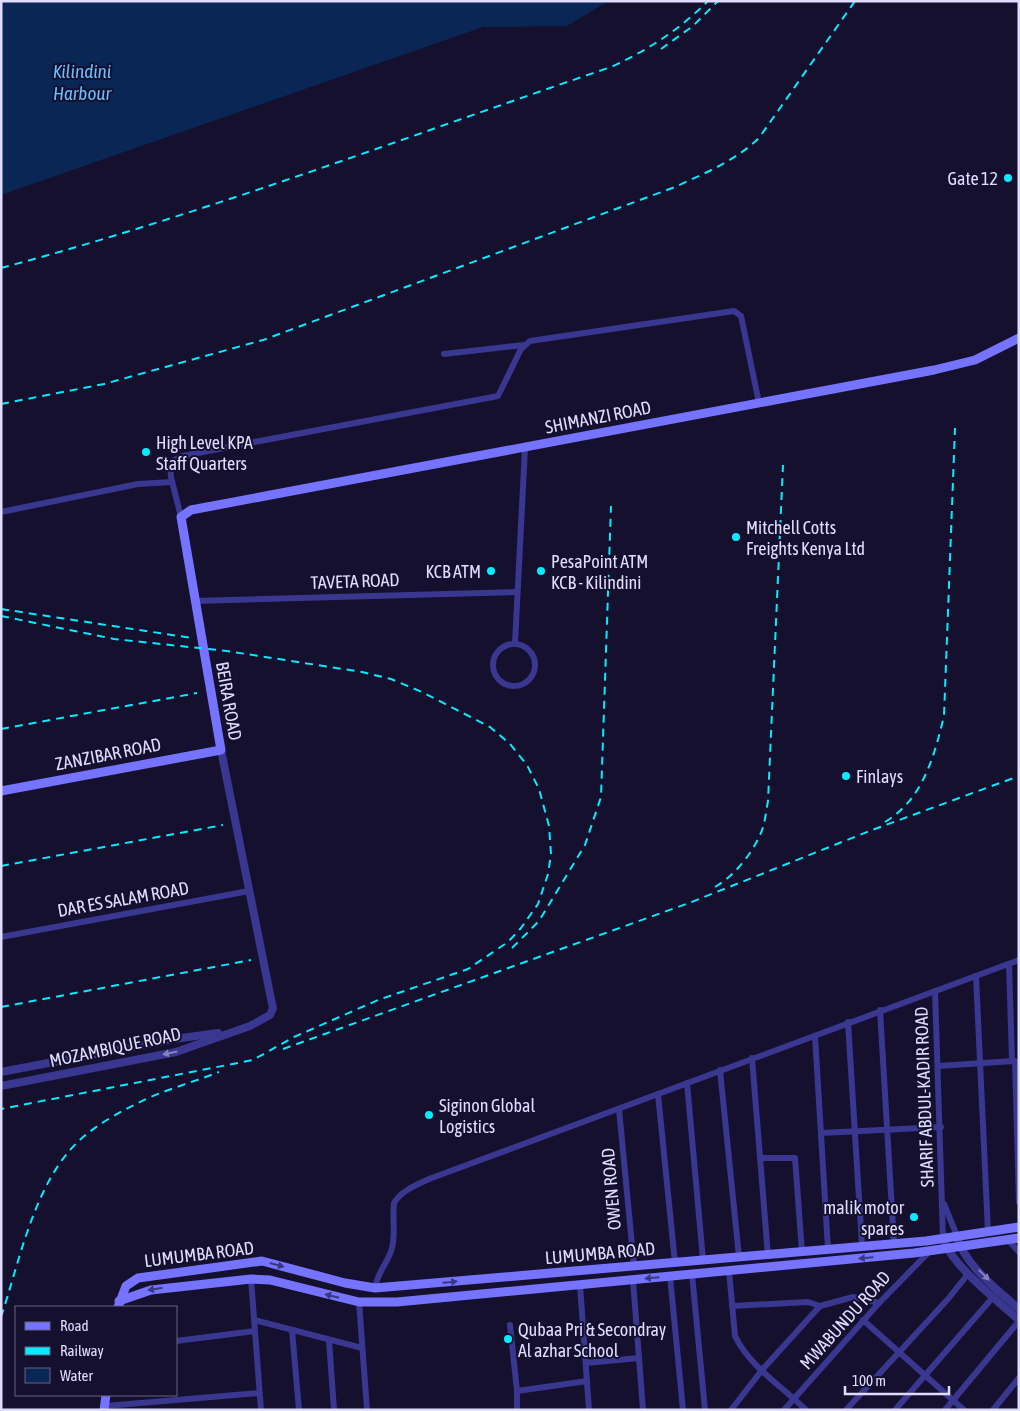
<svg xmlns="http://www.w3.org/2000/svg" width="1020" height="1411" viewBox="0 0 1020 1411" font-family="'Asap Condensed',sans-serif">
<style>
.water{fill:#092654}
.lines{fill:none;stroke-linecap:round;stroke-linejoin:round}
.minor{stroke:#393790;stroke-width:6}
.tertiary{stroke:#393790;stroke-width:8}
.secondary{stroke:#7573ff;stroke-width:9}
.rail{stroke:#08ebff;stroke-width:2;stroke-dasharray:8 6;stroke-linecap:butt}
.oneway{fill:#8481c2}
.oneway2{fill:#3b3882}
.poi-dot{fill:#08ebff;stroke:#14102e;stroke-width:2}
.labels{text-anchor:middle;dominant-baseline:central;stroke-width:4;stroke-linejoin:round;paint-order:stroke}
.poi-label{font-size:18px;fill:#e0dcff;stroke:#14102e;text-anchor:start}
.street-label{font-size:18px;fill:#e0dcff;stroke:#14102e}
.water-label{font-size:19px;font-style:italic;fill:#6abdff;stroke:#14102e}
</style>
<rect width="100%" height="100%" fill="#14102e"/>
<path class="water" d="M1,1h607l-41,25 -84,1 -482,168z"/>
<g class="lines">
<g class="minor">
<path d="M444,354l80,-9"/>
<path d="M1,512l137,-28 34,-2"/>
<path d="M181,517l-10,-40 -1,-15 13,-6 61,-12 254,-48 23,-47 9,-8 204,-30 7,5 18,87"/>
<path d="M195,601l321,-9"/>
<path d="M515,643l10,-195"/>
<circle cx="514" cy="665" r="21"/>
<path d="M1,937l248,-46"/>
<path d="M1009,964l3,97"/>
<path d="M976,976l12,256"/>
<path d="M935,991l8,247"/>
<path d="M880,1010l14,234"/>
<path d="M848,1022l14,224"/>
<path d="M815,1036l13,213"/>
<path d="M752,1058l16,198"/>
<path d="M1015,1061l4,141"/>
<path d="M938,1066l76,-5"/>
<path d="M720,1070l19,187"/>
<path d="M687,1083l16,177"/>
<path d="M658,1094l17,169"/>
<path d="M619,1109l15,157"/>
<path d="M821,1133l120,-6"/>
<path d="M760,1158h35l7,94"/>
<path d="M944,1204l13,32"/>
<path d="M1008,1240l11,12"/>
<path d="M729,1271l6,65c15,31 47,50 71,74"/>
<path d="M692,1274l13,136"/>
<path d="M670,1276l13,134"/>
<path d="M251,1279l10,131"/>
<path d="M633,1280l6,78"/>
<path d="M580,1285l9,125"/>
<path d="M375,1288c2,-13 9,-21 14,-32 8,-15 3,-37 5,-53 7,-12 22,-18 35,-24l590,-219"/>
<path d="M359,1302l8,108"/>
<path d="M732,1306l76,-4 12,4"/>
<path d="M254,1320l108,28"/>
<path d="M863,1320l101,90"/>
<path d="M510,1325l7,66"/>
<path d="M292,1330l7,80"/>
<path d="M329,1340l5,70"/>
<path d="M176,1341l79,-10"/>
<path d="M586,1363l53,-5 4,52"/>
<path d="M105,1406l154,-13"/>
<path d="M517,1410v-19l70,-10"/>
<path d="M731,1410l31,-40 58,-64 33,-9 26,6"/>
<path d="M784,1410l95,-107 51,-52"/>
<path d="M846,1410l102,-111 20,-25"/>
<path d="M895,1410l99,-114"/>
<path d="M945,1410l74,-89"/>
<path d="M993,1410l26,-32"/>
</g>
<g class="tertiary">
<path d="M1,1072l173,-33 44,-6"/>
<path d="M1,1086l175,-34 74,-26 20,-11 3,-7 -2,-9 -50,-249"/>
<path d="M957,1236c7,29 41,54 62,73"/>
<path d="M943,1238c8,27 54,62 76,82"/>
</g>
<g class="secondary">
<path d="M1,791l220,-41 -40,-233 10,-7 743,-140 41,-10 44,-22"/>
<path d="M119,1301l32,-11 100,-11 19,1 89,22h38l517,-49 105,-15"/>
<path d="M118,1307l8,-21 12,-8 124,-17 83,22 30,5 551,-47 93,-14"/>
<path d="M104,1410l2,-15"/>
</g>
<g class="rail">
<path d="M661,49l32,-23 25,-25"/>
<path d="M1,268c207,-55 407,-132 610,-201 37,-17 68,-37 97,-66"/>
<path d="M1,404l103,-20 159,-44 412,-153c30,-14 60,-26 84,-49l96,-137"/>
<path d="M1,609l191,29"/>
<path d="M1,616l113,23 113,12 135,21 29,7 31,13 68,35 20,17 17,21 12,24 10,37 2,28 -3,20 -10,30 -17,24 -13,14 -40,27 -90,31 -84,37 -41,23 -252,49"/>
<path d="M1,729l196,-36"/>
<path d="M885,822c38,-23 49,-65 59,-106l11,-288"/>
<path d="M1,866l222,-41"/>
<path d="M715,887c19,-11 36,-32 45,-52 5,-10 6,-24 8,-34l15,-336"/>
<path d="M512,948l27,-27 46,-76 16,-48 10,-291"/>
<path d="M1,1007l250,-47"/>
<path d="M283,1049l406,-146 183,-73 147,-54"/>
<path d="M1,1317c19,-57 34,-138 81,-179 15,-13 34,-24 52,-33 26,-14 57,-22 85,-33"/>
</g>
</g>
<defs><path id="oneway-solid" d="M-6-.8H1V-3.2L6.5 0L1 3.2V.8H-6Z" transform="scale(1.25)"/></defs>
<g class="oneway">
<use href="#oneway-solid" transform="translate(170 1053) rotate(168)"/>
<use href="#oneway-solid" transform="translate(984 1275) rotate(45)"/>
</g>
<g class="oneway2">
<use href="#oneway-solid" transform="translate(866 1258) rotate(175)"/>
<use href="#oneway-solid" transform="translate(277 1265) rotate(15)"/>
<use href="#oneway-solid" transform="translate(652 1278) rotate(175)"/>
<use href="#oneway-solid" transform="translate(450 1282) rotate(-5)"/>
<use href="#oneway-solid" transform="translate(155 1289) rotate(171)"/>
<use href="#oneway-solid" transform="translate(332 1296) rotate(-166)"/>
</g>
<g class="poi-dot">
<circle cx="1008" cy="178" r="5"/>
<circle cx="146" cy="452" r="5"/>
<circle cx="736" cy="537" r="5"/>
<circle cx="491" cy="571" r="5"/>
<circle cx="541" cy="571" r="5"/>
<circle cx="846" cy="776" r="5"/>
<circle cx="429" cy="1115" r="5"/>
<circle cx="914" cy="1217" r="5"/>
<circle cx="508" cy="1339" r="5"/>
</g>
<g class="labels">
<g class="poi-label">
<text x="998" y="178" text-anchor="end">Gate 12</text>
<text x="156" y="442">High Level KPA<tspan x="156" dy="21">Staff Quarters</tspan></text>
<text x="746" y="527">Mitchell Cotts<tspan x="746" dy="21">Freights Kenya Ltd</tspan></text>
<text x="551" y="561">PesaPoint ATM<tspan x="551" dy="21">KCB - Kilindini</tspan></text>
<text x="481" y="571" text-anchor="end">KCB ATM</text>
<text x="856" y="776">Finlays</text>
<text x="439" y="1105">Siginon Global<tspan x="439" dy="21">Logistics</tspan></text>
<text x="904" y="1207" text-anchor="end">malik motor<tspan x="904" dy="21">spares</tspan></text>
<text x="518" y="1329">Qubaa Pri &amp; Secondray<tspan x="518" dy="21">Al azhar School</tspan></text>
</g>
<g class="street-label">
<text transform="translate(598 417) rotate(-11)">SHIMANZI ROAD</text>
<text transform="translate(355 581) rotate(-2)">TAVETA ROAD</text>
<text transform="translate(229 701) rotate(80)">BEIRA ROAD</text>
<text transform="translate(108 754) rotate(-11)">ZANZIBAR ROAD</text>
<text transform="translate(123 899) rotate(-10)">DAR ES SALAM ROAD</text>
<text transform="translate(115 1047) rotate(-12)">MOZAMBIQUE ROAD</text>
<text transform="translate(924 1097) rotate(-92)">SHARIF ABDUL-KADIR ROAD</text>
<text transform="translate(611 1189) rotate(-95)">OWEN ROAD</text>
<text transform="translate(600 1253) rotate(-5)">LUMUMBA ROAD</text>
<text transform="translate(199 1254) rotate(-7)">LUMUMBA ROAD</text>
<text transform="translate(845 1320) rotate(-48)">MWABUNDU ROAD</text>
</g>
<g class="water-label">
<text x="82" y="71">Kilindini<tspan x="82" dy="22">Harbour</tspan></text>
</g>
</g>
<rect width="1020" height="1411" fill="none" stroke="#e0dcff" stroke-width="5"/>
<rect x="15" y="1306" width="162" height="90" fill="#14102e" stroke="#666282"/>
<rect x="25" y="1322" width="25" height="8" fill="#7573ff" stroke="#666282"/>
<text x="60" y="1331" font-size="15" fill="#e0dcff">Road</text>
<rect x="25" y="1347" width="25" height="8" fill="#08ebff" stroke="#666282"/>
<text x="60" y="1356" font-size="15" fill="#e0dcff">Railway</text>
<rect x="25" y="1368" width="25" height="15" fill="#092654" stroke="#666282"/>
<text x="60" y="1381" font-size="15" fill="#e0dcff">Water</text>
<path d="M845 1386v8h104v-8" fill="none" stroke="#e0dcff" stroke-width="2.5"/>
<text x="852" y="1386" font-size="15" fill="#e0dcff" stroke="#14102e" stroke-width="4" paint-order="stroke">100 m</text>
</svg>
